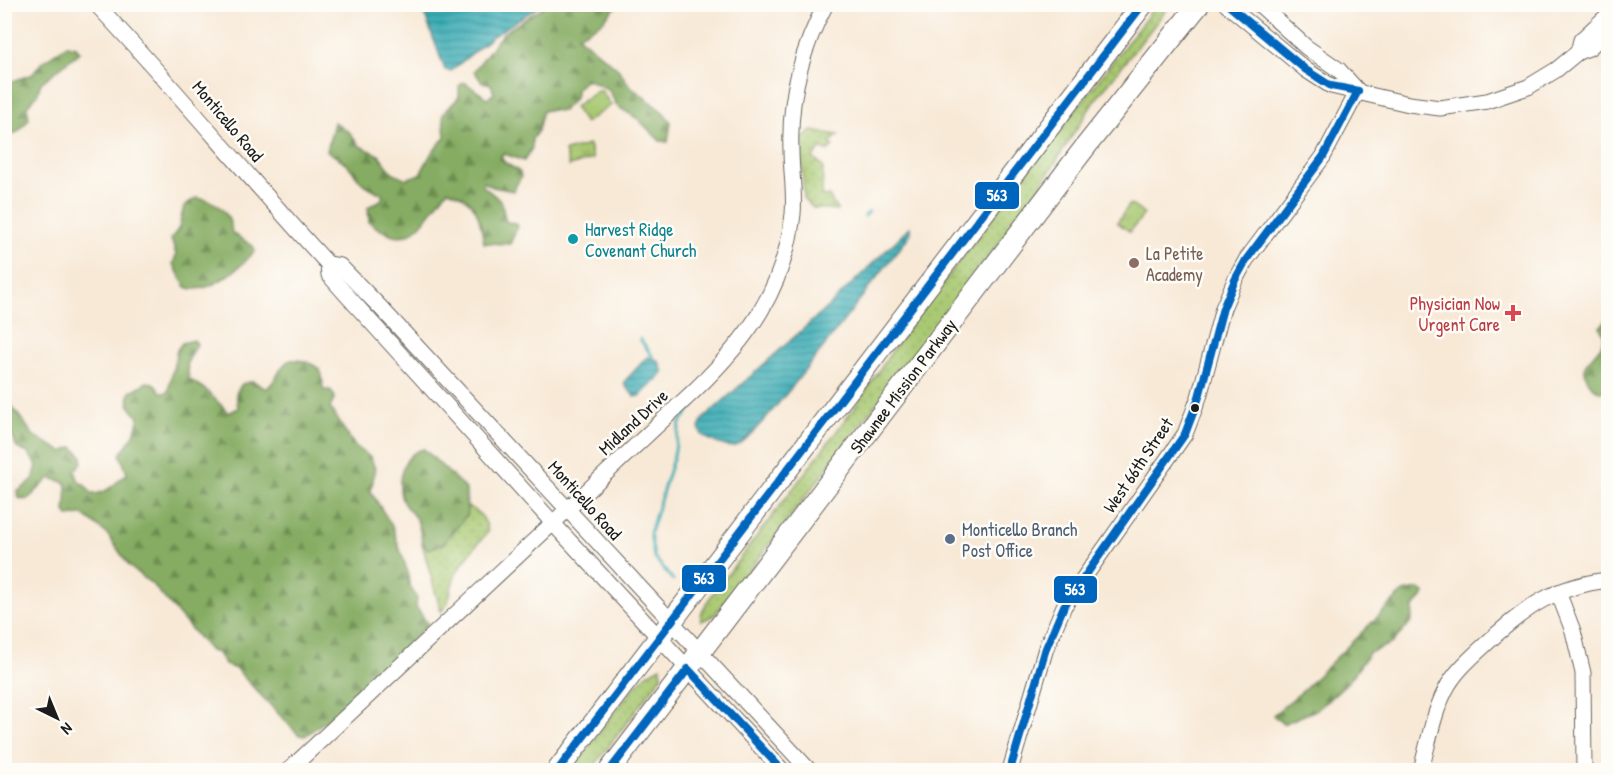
<svg xmlns="http://www.w3.org/2000/svg" width="1613" height="775" viewBox="0 0 1613 775" font-family="'Patrick Hand',sans-serif">
<style>
.grass{fill:url(#grass-dots);stroke:#627246;stroke-width:1.5}
.forest{fill:url(#forest-firs);stroke:#50643f;stroke-width:1.5}
.park{fill:url(#park-tufts);stroke:#627246;stroke-width:1.5}
.pitch{fill:#a7c76f;stroke:#627246;stroke-width:1.5}
.water{fill:url(#water-rules);stroke:#2c6469;stroke-width:1.5}
.lines{fill:none;stroke-linecap:round;stroke-linejoin:round}
.stream{stroke:#3cadb6;stroke-width:3}
.minor-casing{stroke:#69645d;stroke-width:17}
.highway-casing{stroke:#69645d;stroke-width:23}
.minor{stroke:#fff;stroke-width:15}
.highway{stroke:#fff;stroke-width:21}
.bus-1-casing{stroke:#fdfcf7;stroke-width:12}
.bus-1{stroke:#0065bd;stroke-width:8}
.culture-dot{fill:#0f9aa8;stroke:#fdfcf7;stroke-width:2}
.education-dot{fill:#8d6e63;stroke:#fdfcf7;stroke-width:2}
.health-dot{fill:#e0444e;stroke:#fdfcf7;stroke-width:2}
.bus-dot{fill:#1c1c1c;stroke:#fdfcf7;stroke-width:2}
.service-dot{fill:#5c6f8a;stroke:#fdfcf7;stroke-width:2}
.labels{text-anchor:middle;dominant-baseline:central;stroke-width:5;stroke-linejoin:round;paint-order:stroke}
.street-label{font-size:18px;fill:#1c1c1c;stroke:#fdfcf7}
.culture-label{font-size:18px;fill:#0d838f;stroke:#fdfcf7;text-anchor:start}
.education-label{font-size:18px;fill:#785e54;stroke:#fdfcf7;text-anchor:start}
.health-label{font-size:18px;fill:#be3a42;stroke:#fdfcf7;text-anchor:end}
.service-label{font-size:18px;fill:#4e5e75;stroke:#fdfcf7;text-anchor:start}
.line-badge{stroke:#fdfcf7;stroke-width:2}
.badge-label{font-size:16px;text-anchor:middle;font-weight:bold;fill:#fff}
</style>
<defs>
<pattern id="grass-dots" width="8" height="8" patternUnits="userSpaceOnUse" patternTransform="scale(1.5)"><rect width="8" height="8" fill="#a7c76f"/><path d="M2 2h.1M6 6h.1" fill="none" stroke="#8faa60" stroke-width="1.8" stroke-linecap="round"/></pattern>
<pattern id="forest-firs" width="22" height="20" patternUnits="userSpaceOnUse" patternTransform="scale(1.5)"><rect width="22" height="20" fill="#85ac62"/><path d="M5 1l3.5 6h-7zM16 11l3.5 6h-7z" fill="#6c8b50"/></pattern>
<pattern id="park-tufts" width="24" height="20" patternUnits="userSpaceOnUse" patternTransform="scale(1.5)"><rect width="24" height="20" fill="#a7c76f"/><path d="M3 7l-1-3M5 7V3M7 7l1-3M15 17l-1-3M17 17v-4M19 17l1-3" fill="none" stroke="#8faa60"/></pattern>
<pattern id="water-rules" width="6" height="5" patternUnits="userSpaceOnUse" patternTransform="scale(1.5)"><rect width="6" height="5" fill="#3cadb6"/><path d="M0 2.5h6" fill="none" stroke="#328c93"/></pattern>
</defs>
<rect width="100%" height="100%" fill="#fdfcf7"/>
<filter id="ink" filterUnits="userSpaceOnUse"><feTurbulence type="fractalNoise" baseFrequency=".0167" numOctaves="2"/><feDisplacementMap in="SourceGraphic" scale="12" xChannelSelector="R" yChannelSelector="G"/><feConvolveMatrix kernelMatrix="1 2 1 2 8 2 1 2 1" color-interpolation-filters="sRGB"/></filter>
<filter id="wash" filterUnits="userSpaceOnUse"><feTurbulence type="fractalNoise" baseFrequency=".008" numOctaves="4" result="noise"/><feDisplacementMap in="SourceGraphic" scale="24" xChannelSelector="R" yChannelSelector="G"/><feGaussianBlur stdDeviation="1.35" result="paint"/><feColorMatrix in="noise" values="0 0 0 0 0 0 0 0 0 0 0 0 0 0 0 0 0 1.4 0 .05"/><feComposite in="paint" operator="in"/></filter>
<g filter="url(#wash)">
<rect width="100%" height="100%" fill="#f8e9d7"/>
<g class="grass">
<path d="M1156,5h14l-77,98 -62,98 -307,403 -11,12 -12,5v-8l8,-14 146,-192 45,-68z"/>
<path d="M811,131l27,4 -8,8 3,3 -6,5 -6,-3 -8,10 10,9 -1,29h7l8,14 -24,-2 -9,-9 -3,-59z"/>
<path d="M466,507c12,1 21,14 22,25 -11,12 -24,28 -32,42 -7,14 -4,28 -15,38l-19,-68 6,5 39,-34z"/>
<path d="M661,667l1,9 -71,94h-21l65,-84 12,-12z"/>
</g>
<g class="forest">
<path d="M546,5h72l-17,18 -23,13 40,33 11,16 35,28 7,9 -3,20 -8,-1 -22,-22 -21,-13 -9,-17 -21,-10 -11,10c0,16 -6,10 -13,22l-17,-1 -4,2 -4,19 -6,8v9l-8,13 -19,-7 -4,2 3,6 16,10 1,5 -8,14 -20,-4 -9,-5 -1,4 18,15 5,21 10,1 1,5 -7,16 -26,-1c-5,-29 -7,-44 -36,-53 -27,31 -35,66 -79,32l-1,-15 13,-7 2,-5 -21,-12 -15,-19 -20,-13 7,-29 16,11 10,13 19,9 13,17 14,7 14,-5 11,-20 14,-17 -2,-23 16,-17v-11l5,-4 23,16 7,-4 -3,-10 -9,-2 -8,-11 28,-37z"/>
<path d="M67,45l9,2 4,5 -39,31 -4,12 -10,11 2,13 -10,12 -14,8 2,-56 26,-9 8,-11z"/>
<path d="M196,198c21,1 35,16 36,35l21,13 2,4c-11,16 -49,47 -69,37l-13,-23 3,-9 -5,-16 8,-11 5,-22z"/>
<path d="M1608,318v67l-5,7c-12,-2 -19,-15 -18,-27l16,-19 3,-11 -4,-8z"/>
<path d="M194,340l3,4 -10,19 2,16 17,11 23,23 9,-5 -2,-15 6,-9 11,-3 13,8c19,-14 11,-38 43,-26 16,6 13,14 14,27h7l5,7 -5,11 24,37 17,13 4,11 -4,23 21,34 16,47 1,11 8,15 -1,8 12,17 -89,87 -34,25 -6,-1 -9,-9 -54,-57 -11,-4 -7,-12 -8,-2 -57,-66 -23,-18 -23,-33 -24,-19 -15,1 -3,-4 2,-26 -3,-4 -14,-4 -23,22 -8,-2 -2,-6 16,-12 4,-15 -9,-12 -11,-5 -5,-14 -7,-5v-32l29,39 29,16 10,-5 9,9v6l-7,9 4,11 5,2 8,10c15,0 24,-12 35,-20l-7,-20 14,-19 5,-18c-9,-8 -13,-14 -9,-25l17,-10 6,1 9,10 6,-1 9,-42 5,-7z"/>
<path d="M424,449l42,40 1,26 -24,29 -15,5c-9,-8 -6,-15 -10,-26 -2,-7 -10,-13 -14,-19 -10,-18 -2,-52 20,-55z"/>
<path d="M1418,589l7,5 -12,14 -1,12 -6,8 -14,15 -23,10 -19,27 -32,29 -35,15 -10,-9 27,-22 103,-101z"/>
</g>
<g class="park">
<path d="M589,145l4,14 -24,7 -4,-15z"/>
<path d="M1130,204l14,10 -14,18 -13,-10z"/>
</g>
<path class="pitch" d="M600,89l11,16 -26,18 -11,-16z"/>
<g class="water">
<path d="M421,5v-1l120,1 -48,31 -42,35 -6,-1z"/>
<path d="M910,227l1,6 -11,15c-24,29 -143,192 -164,198 -11,3 -25,-5 -34,-11l-3,-7 4,-9 130,-117z"/>
<path d="M647,357l11,3 6,12 -24,24 -5,1 -10,-11 -1,-4z"/>
</g>
<g class="lines">
<g class="stream">
<path d="M865,216l4,-4"/>
<path d="M640,339l13,18"/>
<path d="M673,580l-19,-23 -4,-24 24,-78 6,-32 14,-18 -1,-5"/>
</g>
</g>
</g>
<g filter="url(#ink)">
<g class="lines">
<g class="minor-casing">
<g id="minor">
<path d="M96,4c80,85 153,175 232,260l12,2 41,42 428,462"/>
<path d="M1226,4l80,66 25,16 78,18 31,4 47,-7 41,-14 28,-17 22,-18 11,-4 19,-17"/>
<path d="M1259,4l47,43 33,23 19,21"/>
<path d="M1578,52l3,-12 27,-25"/>
<path d="M328,264l1,11 14,16 219,242 220,237"/>
<path d="M1558,592l15,39 10,42 1,97"/>
<path d="M289,770l406,-380c53,-51 89,-100 98,-176 2,-21 -2,-43 -2,-64 -2,-52 10,-100 35,-146"/>
<path d="M1010,770l36,-122 18,-42 121,-172 14,-37 24,-89 12,-28 11,-20 77,-103 35,-66"/>
<path d="M1421,770c7,-26 12,-55 24,-79 10,-20 27,-34 43,-49 38,-35 67,-56 120,-62"/>
</g>
</g>
<g class="highway-casing">
<g id="highway">
<path d="M558,770l585,-766"/>
<path d="M610,770l476,-624 113,-142"/>
</g>
</g>
<use href="#minor" class="minor"/>
<use href="#highway" class="highway"/>
<g class="bus-1-casing">
<g id="bus-1">
<path d="M1227,4l79,66 25,16 27,5"/>
<path d="M558,770l585,-766"/>
<path d="M610,770l78,-101 94,101"/>
<path d="M1010,770l36,-122 18,-42 121,-172 14,-37 24,-89 12,-28 11,-20 77,-103 35,-66"/>
</g>
</g>
<use href="#bus-1" class="bus-1"/>
</g>
</g>
<circle class="culture-dot" cx="573" cy="239" r="6"/>
<circle class="education-dot" cx="1134" cy="263" r="6"/>
<path class="health-dot" d="M1510 304h6v6h6v6h-6v6h-6v-6h-6v-6h6z"/>
<circle class="bus-dot" cx="1195" cy="408" r="5"/>
<circle class="service-dot" cx="950" cy="539" r="6"/>
<g class="labels">
<g class="street-label">
<text transform="translate(228 121) rotate(50)">Monticello Road</text>
<text transform="translate(903 386) rotate(-53)">Shawnee Mission Parkway</text>
<text transform="translate(633 422) rotate(-43)">Midland Drive</text>
<text transform="translate(1138 465) rotate(-56)">West 66th Street</text>
<text transform="translate(585 500) rotate(48)">Monticello Road</text>
</g>
<g class="culture-label">
<text x="585" y="229">Harvest Ridge<tspan x="585" dy="21">Covenant Church</tspan></text>
</g>
<g class="education-label">
<text x="1146" y="253">La Petite<tspan x="1146" dy="21">Academy</tspan></text>
</g>
<g class="health-label">
<text x="1500" y="303">Physician Now<tspan x="1500" dy="21">Urgent Care</tspan></text>
</g>
<g class="service-label">
<text x="962" y="529">Monticello Branch<tspan x="962" dy="21">Post Office</tspan></text>
</g>
</g>
<g class="line-badge">
<rect x="974" y="181" width="46" height="29" rx="6" fill="#0065bd"/>
<rect x="681" y="564" width="46" height="29" rx="6" fill="#0065bd"/>
<rect x="1053" y="575" width="45" height="29" rx="6" fill="#0065bd"/>
</g>
<g class="badge-label">
<text x="997" y="201">563</text>
<text x="704" y="584">563</text>
<text x="1075" y="595">563</text>
</g>
<rect width="1613" height="775" fill="none" stroke="#fdfcf7" stroke-width="24"/>
<g transform="translate(57 718) rotate(137)" stroke="#fdfcf7" stroke-width="4.5" paint-order="stroke">
<path d="M0-4.5L10 22L0 15L-10 22Z" fill="#1c1c1c"/>
<text y="-9" font-size="16" font-weight="bold" text-anchor="middle" fill="#1c1c1c">N</text>
</g>
</svg>
